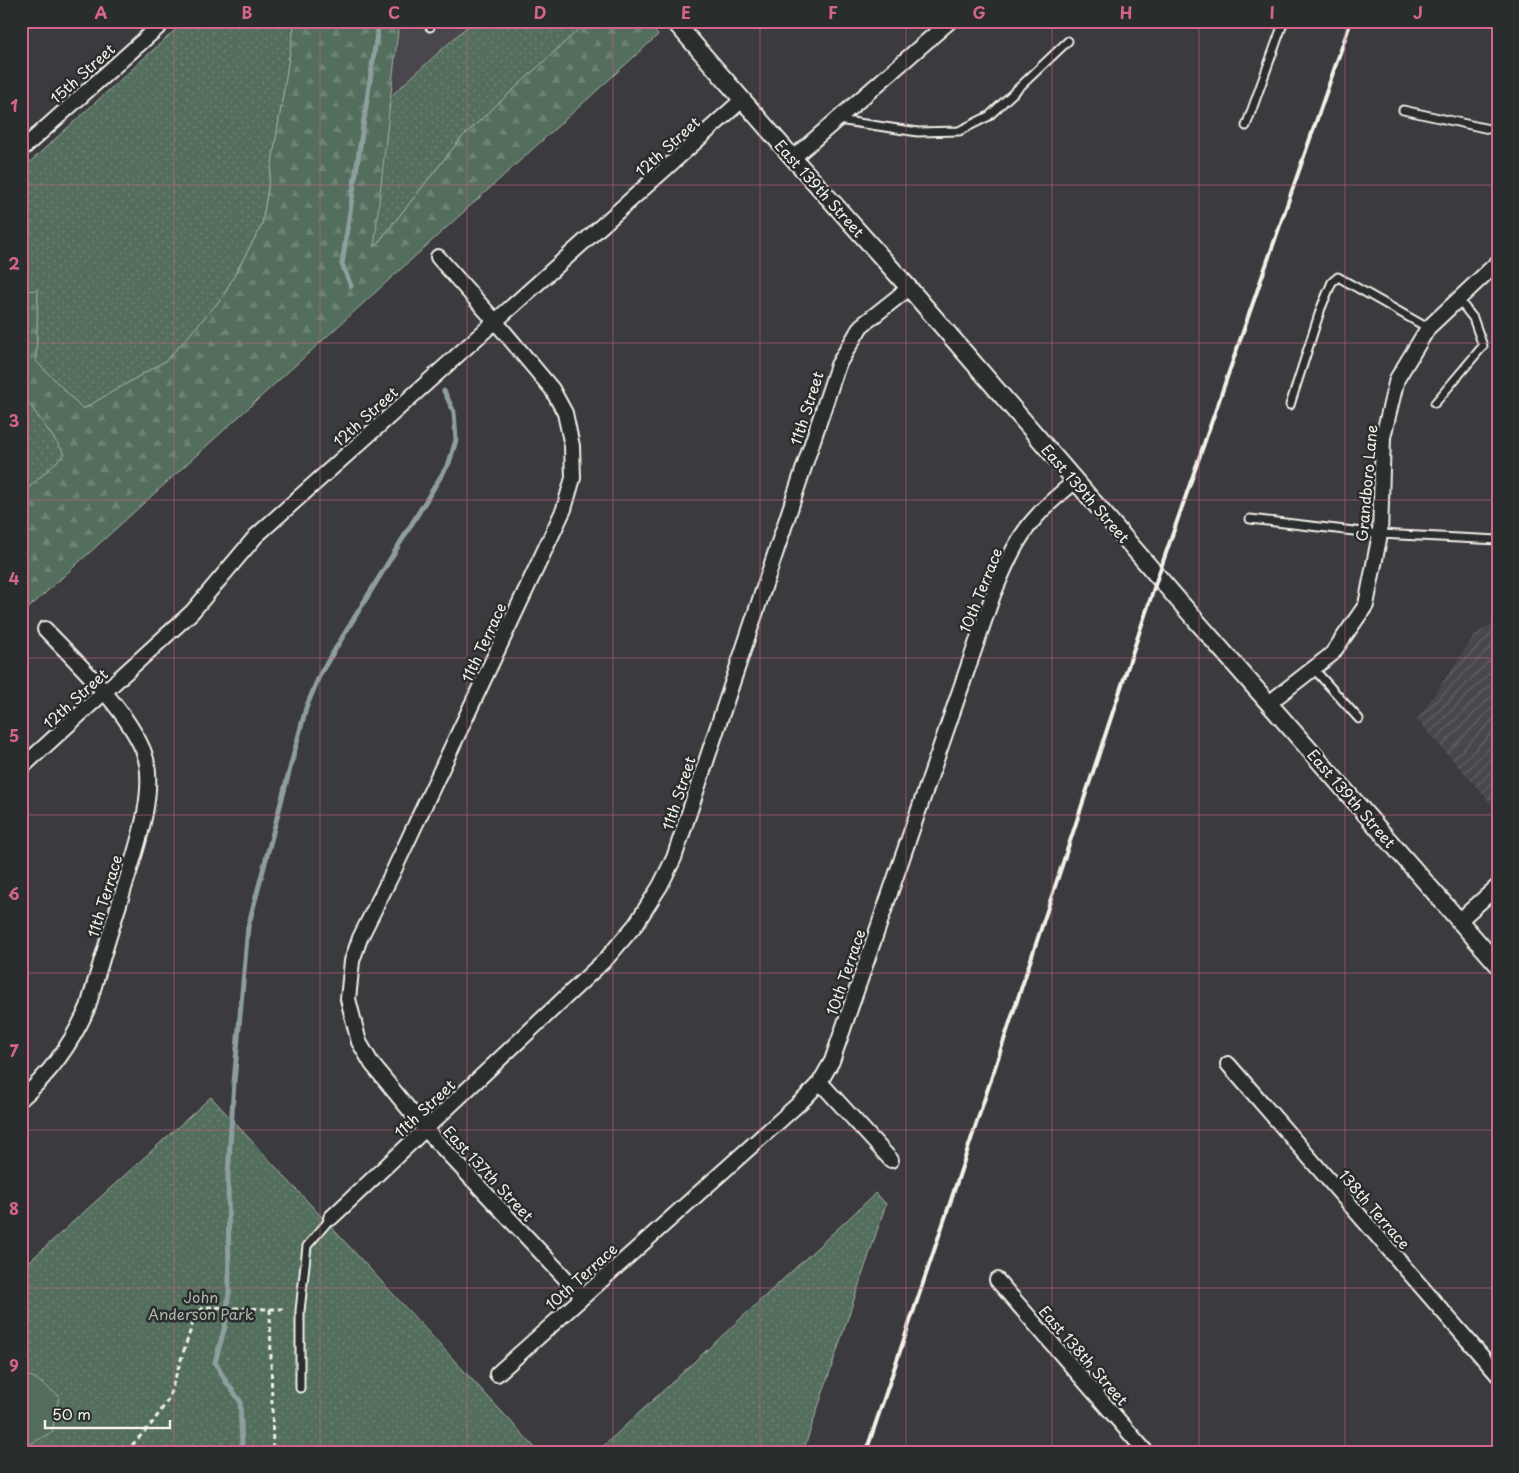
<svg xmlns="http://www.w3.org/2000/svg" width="1519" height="1473" viewBox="0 0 1519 1473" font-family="'Playpen Sans',sans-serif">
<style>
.built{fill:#4a464e}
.industrial{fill:url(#industrial-furrows)}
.grass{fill:url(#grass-dots);stroke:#a4b0a2}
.forest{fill:url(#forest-firs);stroke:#a4b0a2}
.garden{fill:#536e5d;stroke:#a4b0a2}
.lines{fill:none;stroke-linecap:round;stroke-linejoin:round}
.stream{stroke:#8e9e9f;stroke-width:5}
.service-casing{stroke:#f4f1e8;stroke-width:11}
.minor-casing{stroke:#f4f1e8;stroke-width:18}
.tertiary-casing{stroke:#f4f1e8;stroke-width:20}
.path{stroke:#f4f1e8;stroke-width:3;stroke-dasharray:5 4;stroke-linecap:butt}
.service{stroke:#2a2d2e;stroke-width:7}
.minor{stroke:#2a2d2e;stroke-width:14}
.tertiary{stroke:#2a2d2e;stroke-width:16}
.rail{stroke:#f4f1e8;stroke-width:4}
.grid{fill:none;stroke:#d4648c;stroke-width:1;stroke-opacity:0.55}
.labels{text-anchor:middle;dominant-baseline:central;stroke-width:5;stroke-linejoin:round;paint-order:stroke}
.street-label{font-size:15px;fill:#f4f1e8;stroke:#2a2d2e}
.park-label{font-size:15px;fill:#acb6a9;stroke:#2a2d2e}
.neatline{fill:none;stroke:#d4648c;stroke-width:2}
.grid-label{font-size:16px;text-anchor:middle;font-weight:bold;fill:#d4648c}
</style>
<defs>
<pattern id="industrial-furrows" width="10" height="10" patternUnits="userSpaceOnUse" patternTransform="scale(1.25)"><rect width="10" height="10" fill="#4a464e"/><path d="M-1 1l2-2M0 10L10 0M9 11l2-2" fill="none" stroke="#656168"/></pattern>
<pattern id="grass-dots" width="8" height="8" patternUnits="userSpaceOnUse" patternTransform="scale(1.25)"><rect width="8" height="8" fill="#536e5d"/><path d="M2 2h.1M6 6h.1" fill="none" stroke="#6c8374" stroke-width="1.8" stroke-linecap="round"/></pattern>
<pattern id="forest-firs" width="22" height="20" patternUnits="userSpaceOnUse" patternTransform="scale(1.25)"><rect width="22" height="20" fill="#536e5d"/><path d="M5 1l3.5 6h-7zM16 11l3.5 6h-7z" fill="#6c8374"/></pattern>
</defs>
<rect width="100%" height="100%" fill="#3b3a3f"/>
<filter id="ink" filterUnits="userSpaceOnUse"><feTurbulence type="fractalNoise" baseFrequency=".02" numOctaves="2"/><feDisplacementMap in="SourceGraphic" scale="10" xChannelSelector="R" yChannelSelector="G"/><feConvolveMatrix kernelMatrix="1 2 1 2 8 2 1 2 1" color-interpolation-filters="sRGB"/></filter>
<g filter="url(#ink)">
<path class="built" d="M399,21h74l-83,76z"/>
<path class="industrial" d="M1498,620v191l-81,-91 58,-85z"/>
<g class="grass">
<path d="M185,21h110l-33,204 -40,73 -55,62 -84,49 -47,-48 2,-70h-17v-121z"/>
<path d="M473,21h115l-126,116 -89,112 17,-152z"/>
<path d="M21,392l44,62 -44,41z"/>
<path d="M211,1097l328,355h-518v-183z"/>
<path d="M876,1193l10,11 -83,248h-206z"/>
</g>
<path class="forest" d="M295,21h104l-25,227 88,-111 126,-116h58l12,14 -637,580v-120l44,-41 -44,-62v-101l17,-1 -2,71 47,48 84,-49 55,-62 40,-73z"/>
<path class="garden" d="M21,1374l12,3 26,19 -7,36 -27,15 -4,-1z"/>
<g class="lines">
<g class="stream">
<path d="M351,286l-9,-22 37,-243"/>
<path d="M240,1452l2,-6 -2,-45 -15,-21 -10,-18 10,-36 4,-34 -1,-117 6,-93 14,-155 58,-219 14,-34 129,-211 7,-23 -2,-28 -10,-21"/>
</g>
<g class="service-casing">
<g id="service">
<path d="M428,21l2,6"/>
<path d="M1403,110l95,21"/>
<path d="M838,120l80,12 41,-1 30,-15 79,-75"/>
<path d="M1246,126l38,-105"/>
<path d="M1435,403l48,-57 -10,-28 -15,-19"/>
<path d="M1290,405l31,-97 11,-26 6,-5 90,51"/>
<path d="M1250,519l130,15 118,6"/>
<path d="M1313,668l46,51"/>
<path d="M300,1388v-77l7,-65 24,-28"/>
</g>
</g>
<g class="minor-casing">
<g id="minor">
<path d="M21,150l144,-129"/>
<path d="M793,158l157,-137"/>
<path d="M438,257l57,64 57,68 13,24 7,33 1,32 -9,31 -171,363 -33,66 -8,23 -4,38 11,43 13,22 53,65 157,167"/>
<path d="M1269,703l63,-49 34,-49 14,-71 3,-97 14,-58 31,-51 70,-66"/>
<path d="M21,768l171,-156 64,-76 486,-436"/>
<path d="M1460,920l38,-34"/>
<path d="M1228,1064l270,311"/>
<path d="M820,1082l71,78"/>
<path d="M21,1099c30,-26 51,-56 67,-92 10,-36 21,-71 32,-106 12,-40 40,-111 23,-151 -19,-44 -65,-86 -98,-121"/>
<path d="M331,1218l276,-260 29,-34 24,-38 14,-28 164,-493 23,-39 48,-38"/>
<path d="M997,1280l149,172"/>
<path d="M497,1374l307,-275 16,-17 12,-21 161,-466c12,-28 23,-57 45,-80 11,-13 25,-23 37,-34"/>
</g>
</g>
<g class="tertiary-casing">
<path id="tertiary" d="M674,21l119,137 116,130 277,321 312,356"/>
</g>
<g class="path">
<path d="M270,1309h13"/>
<path d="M126,1452l27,-30 15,-22 27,-84 9,-9 66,2 3,143"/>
</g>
<use href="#service" class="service"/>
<use href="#minor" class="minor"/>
<use href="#tertiary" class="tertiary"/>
<path class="rail" d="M866,1452l81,-240 211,-636 193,-555"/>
</g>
</g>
<path class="grid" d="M174,21v1431M320,21v1431M467,21v1431M613,21v1431M760,21v1431M906,21v1431M1052,21v1431M1199,21v1431M1345,21v1431M21,185h1477M21,343h1477M21,500h1477M21,658h1477M21,815h1477M21,973h1477M21,1130h1477M21,1288h1477"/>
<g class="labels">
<g class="street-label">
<text transform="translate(82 73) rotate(-42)">15th Street</text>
<text transform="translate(667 146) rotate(-42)">12th Street</text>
<text transform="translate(820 188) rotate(48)">East 139th Street</text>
<text transform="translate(806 408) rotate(-72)">11th Street</text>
<text transform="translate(365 416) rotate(-42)">12th Street</text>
<text transform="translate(1366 483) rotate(-85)">Grandboro Lane</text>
<text transform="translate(1086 493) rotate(49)">East 139th Street</text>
<text transform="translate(980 590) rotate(-68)">10th Terrace</text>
<text transform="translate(483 642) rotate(-65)">11th Terrace</text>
<text transform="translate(75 698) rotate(-42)">12th Street</text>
<text transform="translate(678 793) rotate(-72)">11th Street</text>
<text transform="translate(1352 798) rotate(49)">East 139th Street</text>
<text transform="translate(104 896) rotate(-73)">11th Terrace</text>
<text transform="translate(845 972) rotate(-71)">10th Terrace</text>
<text transform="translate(424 1108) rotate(-43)">11th Street</text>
<text transform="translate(489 1173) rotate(47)">East 137th Street</text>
<text transform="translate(1375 1209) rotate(49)">138th Terrace</text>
<text transform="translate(581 1276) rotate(-42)">10th Terrace</text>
<text transform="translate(1084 1355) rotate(49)">East 138th Street</text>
</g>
<g class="park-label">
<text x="201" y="1296">John<tspan x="201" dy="17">Anderson Park</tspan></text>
</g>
</g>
<rect width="1519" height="1473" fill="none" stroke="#2a2d2e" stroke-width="55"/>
<path d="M45 1420v8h125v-8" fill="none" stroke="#f4f1e8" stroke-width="2.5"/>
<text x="52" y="1420" font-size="15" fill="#f4f1e8" stroke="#2a2d2e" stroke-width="4" paint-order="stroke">50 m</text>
<rect x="28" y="28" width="1464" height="1418" class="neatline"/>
<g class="grid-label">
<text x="101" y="19">A</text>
<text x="247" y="19">B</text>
<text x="394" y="19">C</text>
<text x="540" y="19">D</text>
<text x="686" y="19">E</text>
<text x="833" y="19">F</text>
<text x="979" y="19">G</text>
<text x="1126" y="19">H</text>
<text x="1272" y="19">I</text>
<text x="1418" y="19">J</text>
<text x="14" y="112">1</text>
<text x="14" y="270">2</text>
<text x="14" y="427">3</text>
<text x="14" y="585">4</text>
<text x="14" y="742">5</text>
<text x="14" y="900">6</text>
<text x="14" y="1057">7</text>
<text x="14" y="1215">8</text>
<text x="14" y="1372">9</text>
</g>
</svg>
